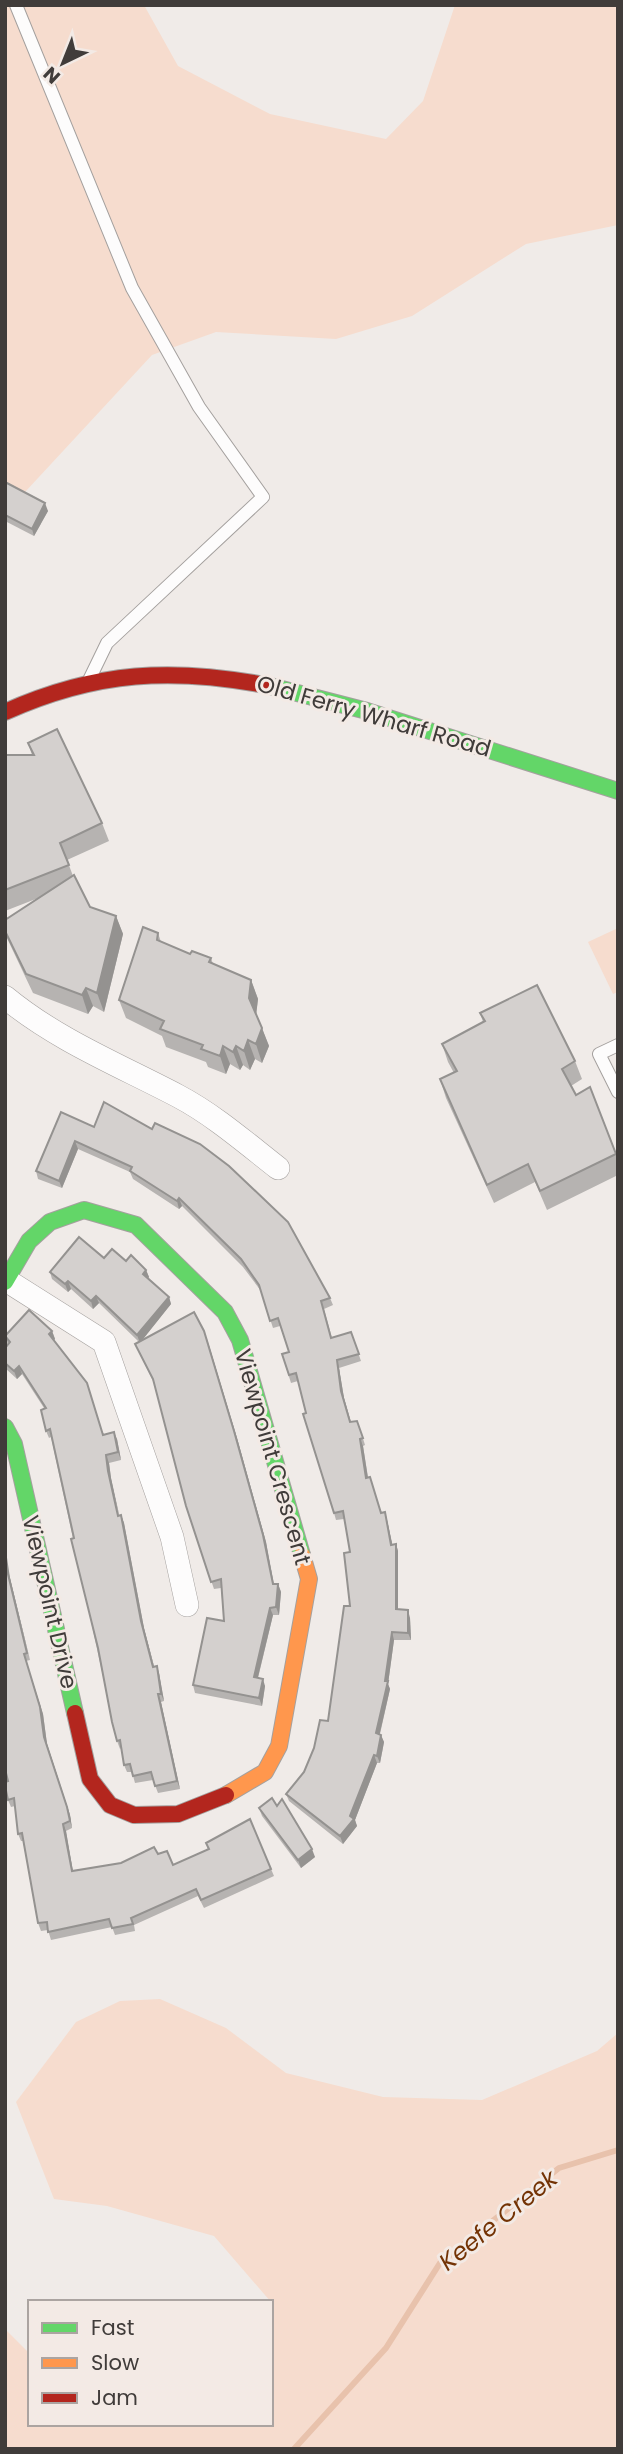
<svg xmlns="http://www.w3.org/2000/svg" width="623" height="2454" viewBox="0 0 623 2454" font-family="Poppins,sans-serif">
<style>
.green{fill:#f6dcce}
.lines{fill:none;stroke-linecap:round;stroke-linejoin:round}
.stream{stroke:#e8c2ac;stroke-width:6}
.lane-casing{stroke:#a4a09e;stroke-width:14}
.street-casing{stroke:#a4a09e;stroke-width:24}
.fast-casing{stroke:#a4a09e;stroke-width:18}
.slow-casing{stroke:#a4a09e;stroke-width:18}
.jam-casing{stroke:#a4a09e;stroke-width:18}
.lane{stroke:#fdfcfc;stroke-width:12}
.street{stroke:#fdfcfc;stroke-width:23}
.fast{stroke:#63d668;stroke-width:16}
.slow{stroke:#ff974d;stroke-width:16}
.jam{stroke:#b3261e;stroke-width:16}
.wall{fill:#b6b3b1}
.shaded-wall{fill:#949290}
.building{fill:#d4d0ce;stroke:#949290;stroke-width:2}
.labels{text-anchor:middle;dominant-baseline:central;stroke-width:6;stroke-linejoin:round;paint-order:stroke}
.street-label{font-size:23px;fill:#403c3a;stroke:#f3eae5}
.water-label{font-size:24px;font-style:italic;fill:#733305;stroke:#f3eae5}
</style>
<rect width="100%" height="100%" fill="#f0ebe8"/>
<g class="green">
<path d="M5,5h139l34,61 92,48 116,25 37,-38 32,-96h163v220l-92,19 -114,72 -76,23 -120,-7 -64,23 -126,136 -21,29z"/>
<path d="M618,928v64l-5,2 -25,-52z"/>
<path d="M160,1999l66,29 60,45 97,24 99,3 115,-49 21,-18v416h-613v-120l25,25v70h241v-122l-57,-66 -107,-30 -53,-7 -38,-97 60,-80 44,-21z"/>
</g>
<g class="lines">
<path class="stream" d="M294,2449l92,-101 54,-85 119,-95 59,-18"/>
<g class="lane-casing">
<g id="lane">
<path d="M16,5l116,283 67,119 64,90 -156,146 -17,35"/>
<path d="M618,1045l-19,9 19,38"/>
</g>
</g>
<g class="street-casing">
<g id="street">
<path d="M5,997c52,43 114,68 173,99 36,19 68,47 100,72"/>
<path d="M6,1280l98,62 68,195 15,68"/>
</g>
</g>
<g class="fast-casing">
<g id="fast">
<path d="M270,686l97,25 251,80"/>
<path d="M5,1282l24,-41 21,-19 34,-12 52,15 89,87 15,28 62,215"/>
<path d="M5,1427l9,17 61,269"/>
</g>
</g>
<g class="slow-casing">
<path id="slow" d="M226,1795l39,-23 14,-26 30,-167 -7,-24"/>
</g>
<g class="jam-casing">
<g id="jam">
<path d="M5,712c91,-41 168,-45 265,-26"/>
<path d="M75,1713l15,66 20,26 24,10 44,-1 48,-19"/>
</g>
</g>
<use href="#lane" class="lane"/>
<use href="#street" class="street"/>
<use href="#fast" class="fast"/>
<use href="#slow" class="slow"/>
<use href="#jam" class="jam"/>
</g>
<g class="wall">
<path d="M5,482l43,29 -14,25 -29,-15z"/>
<path d="M28,743l74,80 7,18 -42,19 6,16 17,31 26,9 7,18 -19,78 -11,-6 -5,8 -55,-21 -28,-59v-14l36,-23 -36,14v-156h27z"/>
<path d="M158,933l3,9 29,12 21,4 2,6 38,16 7,19 -2,15 13,32 -7,17 -7,-4 -5,11 -7,-5 -3,5 -10,-6 -4,10 -18,-7 -2,-5 -40,-15 -4,-11 -36,-18 -7,-18z"/>
<path d="M480,1013l95,48 7,18 -11,7 5,9 14,-8 28,71v17l-71,35 -12,-28 -41,21 -48,-105 -6,-19 14,-6 -6,-11 -6,-18 41,-22z"/>
<path d="M61,1112l269,186 3,7 -9,4 8,29 19,-6 10,29 -22,7 5,30 7,24 9,7 5,16 -2,1 5,31 13,36 4,-1 2,8 5,24h4l2,7v59l12,8 1,22h-17l-6,44 2,5 -10,45 4,8 -4,21h-3l-22,57 2,6 -14,18 -54,-43 -3,-7 18,-22 24,-51 22,-115v-54l-6,-33 -8,1 -2,-7 -36,-132 -7,2 -9,-29 7,-2 -9,-26 -7,2 -12,-37 -18,-24 -61,-61 -3,3 -46,-30 -3,-7 -52,-23 -16,39 -24,-9 -2,-8z"/>
<path d="M104,1258l42,12 3,7 -1,1 21,19 2,7 -29,36 65,-1 30,99 29,104 8,42h4l3,8 -2,23h-6l-15,63 7,8 -3,20 -67,-13 -2,-8 31,-64 -3,-33 -7,1 -28,-83 -32,-123 -19,-39 4,-2 -40,-39 -6,6 -22,-20 -3,3 -16,-13 -2,-7z"/>
<path d="M52,1331l3,8 -1,1 50,95 13,4 4,21 -12,3 2,15 8,38 2,-1 3,8 20,105 10,38 5,7 5,28 -3,1 19,87 -22,4 -5,-13 -18,3 -3,-11h-5l-3,-7 -3,-17 -1,1 -3,-8 -66,-304 -2,1 -3,-7 -2,-23 -22,-34 -5,5 -12,-11v-20l3,-3 -3,-9z"/>
<path d="M10,1578l20,82 -4,1 17,53 4,30 23,71 2,13 -6,3 7,40 48,-8 37,-9 15,11 35,-16 -2,-6 65,26 3,7 -70,32 -6,-12 -64,29 1,6 -20,4 -3,-8 -61,13 -3,-10 -7,1 -3,-8 -15,-82h-2l-3,-7 -3,-28 -4,1 -3,-7z"/>
<path d="M277,1806l38,51 -14,11 -39,-52 -3,-8z"/>
</g>
<g class="shaded-wall">
<path d="M45,503l3,8 -14,25 -2,-7z"/>
<path d="M116,916l7,18 -19,78 -7,-19z"/>
<path d="M251,980l7,19 -2,17 -7,-18z"/>
<path d="M86,988l7,18 -5,8 -6,-19z"/>
<path d="M262,1028l7,18 -7,17 -6,-19z"/>
<path d="M248,1040l7,19 -5,11 -6,-19z"/>
<path d="M223,1046l7,18 -4,10 -6,-18z"/>
<path d="M236,1046l7,19 -3,5 -7,-18z"/>
<path d="M75,1141l3,8 -16,39 -3,-7z"/>
<path d="M179,1198l3,8 -3,3 -2,-8z"/>
<path d="M146,1270l3,7 -3,4 -3,-7z"/>
<path d="M68,1281l3,8 -3,3 -3,-8z"/>
<path d="M96,1296l3,7 -6,6 -2,-8z"/>
<path d="M169,1297l2,7 -31,39 -3,-8z"/>
<path d="M52,1331l3,8 -3,3 -3,-8z"/>
<path d="M207,1339l30,99 29,104 9,50z"/>
<path d="M337,1360l2,8 5,30 9,32 -12,-39z"/>
<path d="M19,1366l3,8 -5,5 -3,-8z"/>
<path d="M114,1432l3,7 4,21 -3,-8z"/>
<path d="M360,1439l3,7 6,39 -3,-7z"/>
<path d="M106,1455l3,8 2,15 10,45 -13,-52z"/>
<path d="M385,1512l2,8 7,32 -3,-7z"/>
<path d="M121,1515l3,8 20,105 12,46 -15,-53z"/>
<path d="M5,1544l5,34 20,82 -23,-90 -2,-13z"/>
<path d="M396,1544l2,7v66l-2,-8z"/>
<path d="M278,1584l3,8 -2,23 -3,-8z"/>
<path d="M270,1608l3,7 -17,70 -2,-8z"/>
<path d="M408,1610l2,8 1,22 -3,-7z"/>
<path d="M392,1632l2,8 -6,44 2,5 -12,52 -2,-8 9,-52z"/>
<path d="M26,1661l17,53 4,30 23,71 2,13 -28,-91z"/>
<path d="M157,1666l2,7 5,28 -3,-7z"/>
<path d="M263,1679l2,7 -3,20 -3,-8z"/>
<path d="M158,1694l3,8 19,87 -3,-8z"/>
<path d="M381,1735l3,7 -4,21 -3,-7z"/>
<path d="M374,1755l3,8 -22,57 2,6 -14,18 -3,-8 10,-20z"/>
<path d="M63,1824l3,7 8,48 -2,-8z"/>
<path d="M312,1849l3,8 -14,11 -3,-8z"/>
</g>
<g class="building">
<path d="M5,482l40,21 -13,26 -27,-14z"/>
<path d="M57,729l45,94 -42,20 9,22 -64,25v-135h29l-6,-12z"/>
<path d="M74,875l16,32 26,9 -19,77 -11,-5 -4,7 -56,-21 -21,-43v-11z"/>
<path d="M143,927l15,6 -1,7 33,14 2,-3 19,7 -2,4 42,18 -2,18 13,30 -6,16 -8,-4 -4,11 -8,-5 -3,6 -10,-6 -3,10 -19,-7 2,-4 -43,-16 4,-8 -45,-21z"/>
<path d="M537,985l38,76 -13,8 14,26 14,-8 26,67 -76,37 -12,-27 -41,21 -47,-106 17,-8 -15,-27 43,-23 -5,-8z"/>
<path d="M104,1102l48,27 3,-6 45,21 29,22 59,56 42,76 -9,3 10,37 20,-6 8,22 -22,6 4,31 9,31 7,-1 6,17 -3,1 6,39 4,-1 11,36 4,-1 6,33 5,-1v65l12,1v23l-16,-1 -7,49h3l-12,52 5,2 -4,21 -3,-1 -24,61 4,3 -14,17 -54,-42 18,-22 10,-24 6,-28 8,1 16,-115h6l-6,-53 6,-1 -7,-41 -9,2 -31,-99 3,-1 -10,-40 -7,2 -7,-21 7,-2 -11,-34 -8,3 -11,-36 -18,-26 -62,-61 -2,3 -47,-30 2,-4 -57,-26 -16,40 -23,-10 25,-59 33,15z"/>
<path d="M79,1237l25,21 8,-9 14,12 5,-6 15,15 -3,4 26,23 -32,38 -41,-39 -5,5 -23,-20 -3,3 -15,-12z"/>
<path d="M29,1310l23,21 -3,3 38,49 16,52 11,-3 4,20 -12,3 2,16 10,45 3,-1 20,106 12,46 4,-1 4,28h-3l19,87 -22,5 -4,-14 -18,4 -3,-12 -6,1 -4,-25 -3,1 -5,-19 -14,-74 -27,-109 3,-1 -24,-109 -4,2 -5,-21 5,-2 -27,-42 -5,5 -9,-8v-15l5,-6 -5,-6z"/>
<path d="M194,1312l10,19 30,100 29,104 10,49h5l-2,23 -6,1 -16,69 9,2 -4,19 -66,-13 14,-67 17,3 -3,-42 -10,3 -25,-76 -33,-127 -18,-35z"/>
<path d="M5,1557l2,13 20,83 -3,1 16,53 4,30 23,70 3,14 -7,3 9,47 49,-8 33,-16 4,7 9,-3 6,14 36,-16 -3,-6 44,-24 21,50 -70,31 -5,-11 -65,29 2,6 -21,4 -3,-9 -61,13 -1,-10 -9,1 -16,-90 -4,1 -4,-36 -6,2 -3,-14v-4l3,-1 -3,-12z"/>
<path d="M272,1798l5,8 5,-7 30,50 -14,11 -39,-52z"/>
</g>
<g class="labels">
<g class="street-label">
<text transform="translate(374 716) rotate(16)">Old Ferry Wharf Road</text>
<text transform="translate(273 1457) rotate(74)">Viewpoint Crescent</text>
<text transform="translate(50 1602) rotate(77)">Viewpoint Drive</text>
</g>
<g class="water-label">
<text transform="translate(498 2220) rotate(-39)">Keefe Creek</text>
</g>
</g>
<rect width="623" height="2454" fill="none" stroke="#403c3a" stroke-width="14"/>
<rect x="28" y="2300" width="245" height="126" fill="#f3eae5" stroke="#aba4a1" stroke-width="2"/>
<rect x="42" y="2323" width="35" height="10" fill="#63d668" stroke="#aba4a1" stroke-width="2"/>
<text x="91" y="2335" font-size="21" fill="#403c3a">Fast</text>
<rect x="42" y="2358" width="35" height="10" fill="#ff974d" stroke="#aba4a1" stroke-width="2"/>
<text x="91" y="2370" font-size="21" fill="#403c3a">Slow</text>
<rect x="42" y="2393" width="35" height="10" fill="#b3261e" stroke="#aba4a1" stroke-width="2"/>
<text x="91" y="2405" font-size="21" fill="#403c3a">Jam</text>
<g transform="translate(63 63) rotate(223)" stroke="#f3eae5" stroke-width="5" paint-order="stroke">
<path d="M0-5L12 26L0 18L-12 26Z" fill="#403c3a"/>
<text y="-10" font-size="19" font-weight="bold" text-anchor="middle" fill="#403c3a">N</text>
</g>
</svg>
